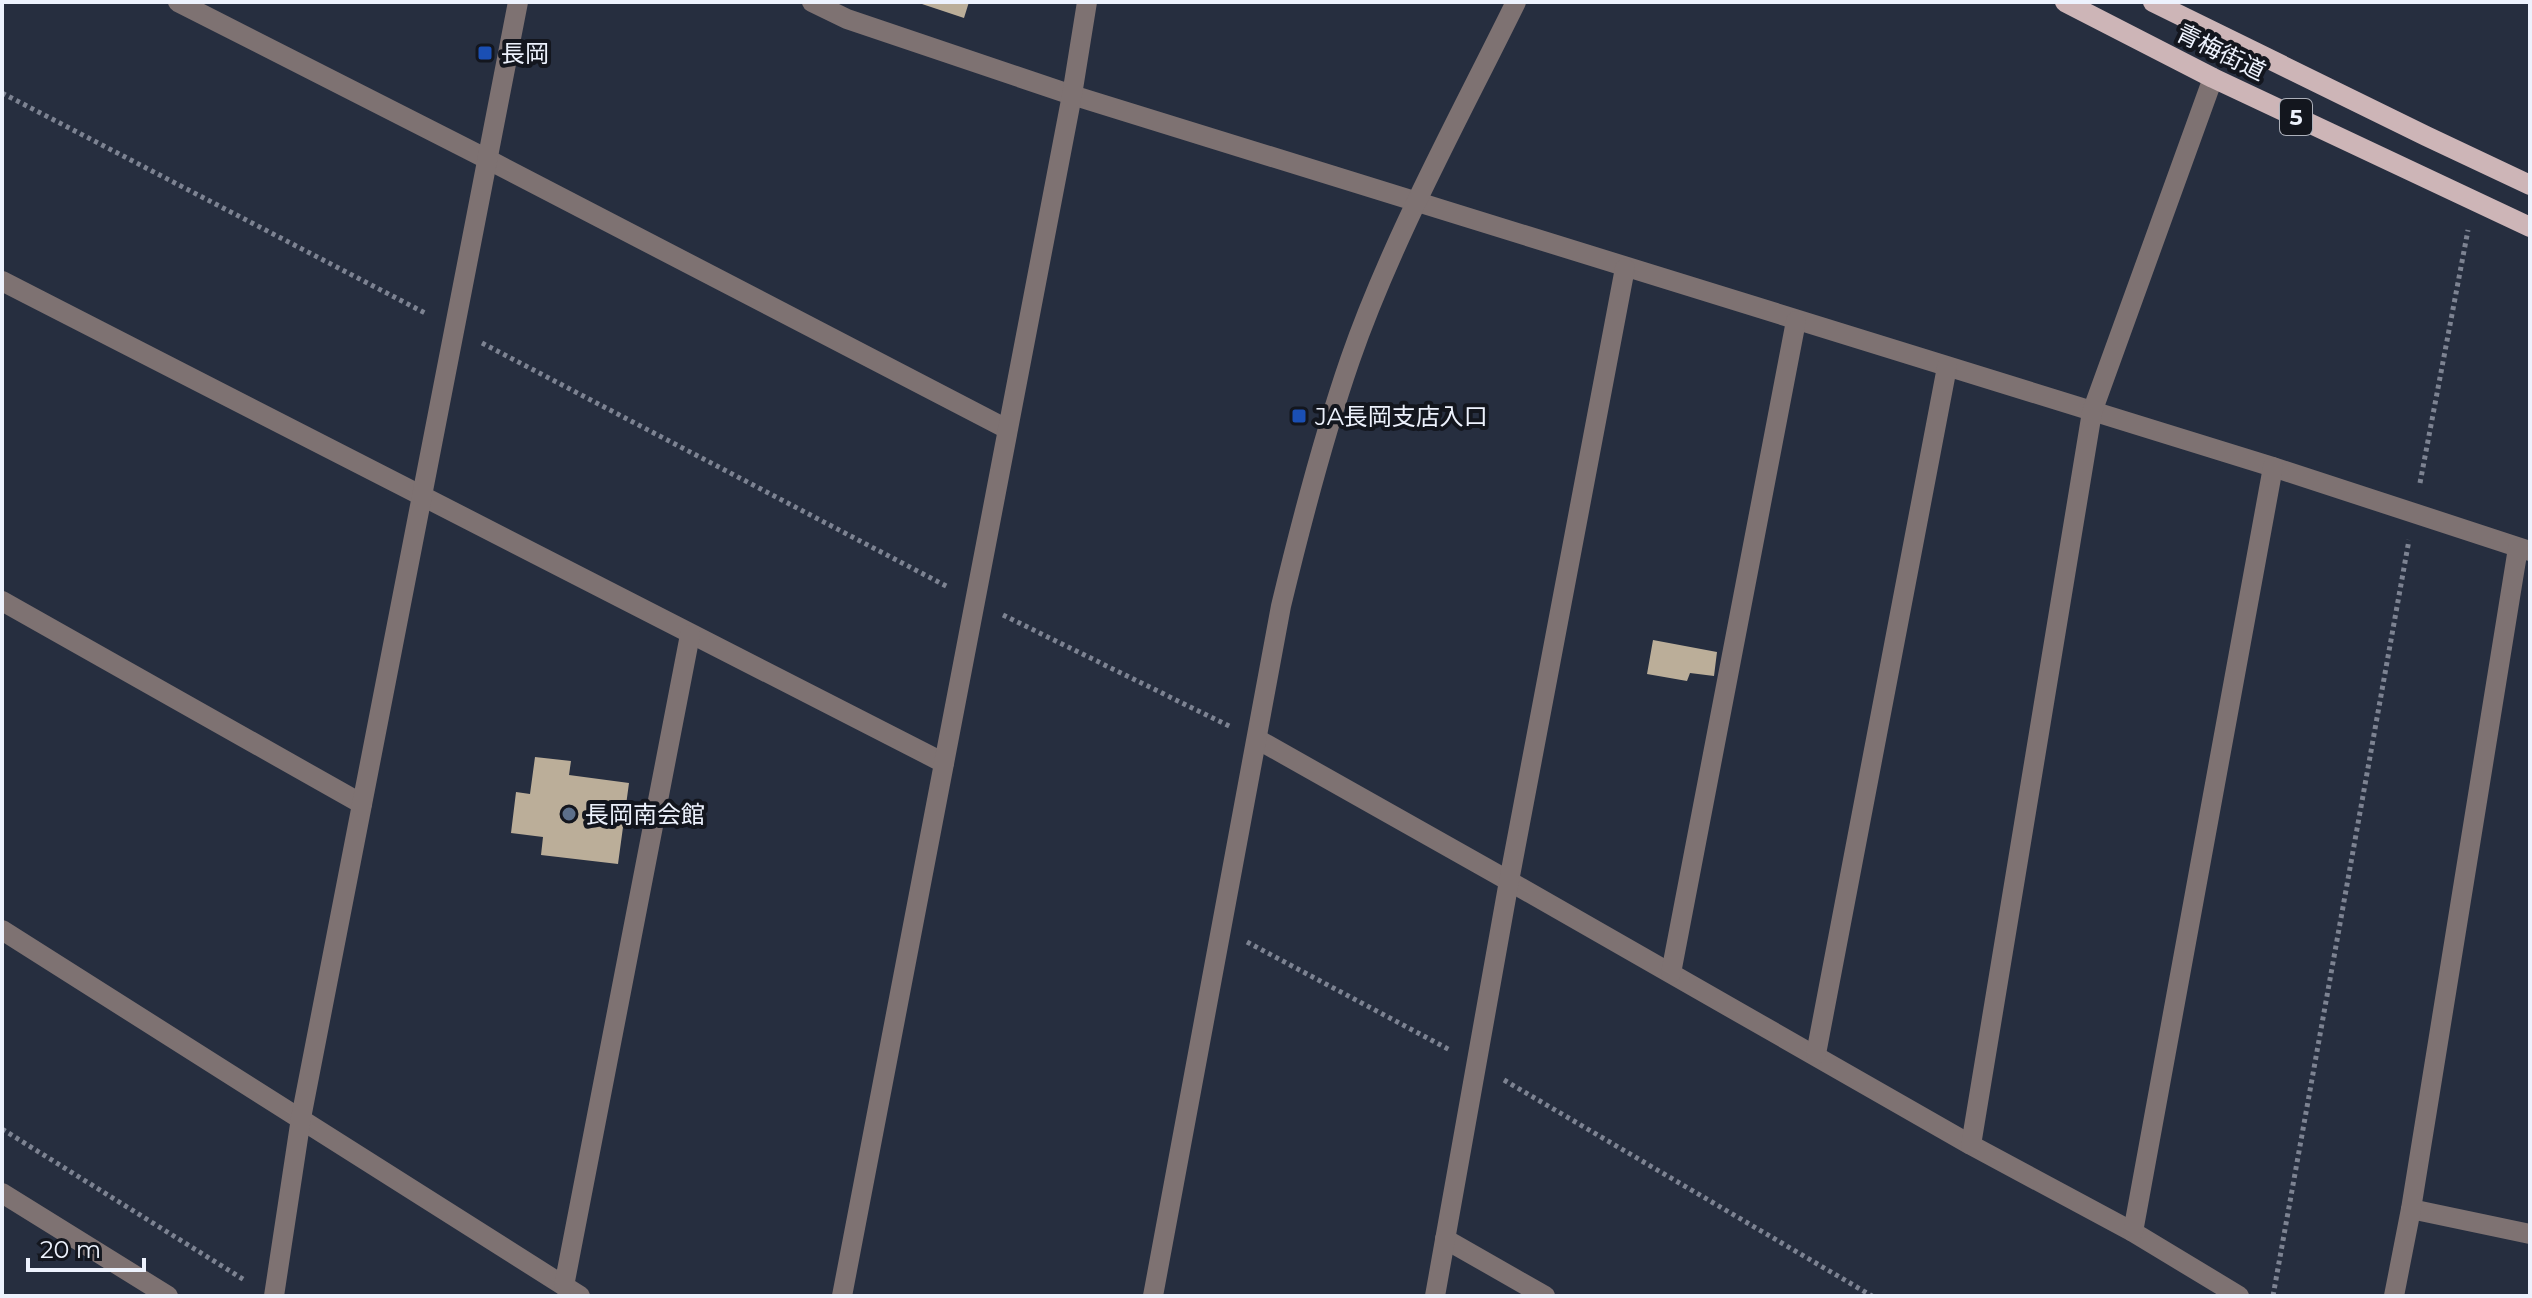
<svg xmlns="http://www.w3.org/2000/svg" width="2532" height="1298" viewBox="0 0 2532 1298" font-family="Montserrat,'Noto Sans JP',sans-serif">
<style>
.building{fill:#bbae99}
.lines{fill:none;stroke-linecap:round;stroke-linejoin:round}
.path{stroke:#7d8392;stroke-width:5;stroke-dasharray:4 4;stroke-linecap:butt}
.minor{stroke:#7e7272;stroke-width:20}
.major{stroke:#cdb5b7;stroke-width:20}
.transit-dot{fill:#1a4fb4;stroke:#13161e;stroke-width:3}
.service-dot{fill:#5c6f8a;stroke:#13161e;stroke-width:3}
.labels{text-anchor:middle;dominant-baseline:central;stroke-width:8;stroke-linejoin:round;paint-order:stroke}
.shield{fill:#13161e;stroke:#acb0ba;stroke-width:2}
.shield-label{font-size:22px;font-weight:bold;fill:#edf2fd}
.street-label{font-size:24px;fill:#edf2fd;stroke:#13161e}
.poi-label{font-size:24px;fill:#edf2fd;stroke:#13161e;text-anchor:start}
</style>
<rect width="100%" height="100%" fill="#262e3f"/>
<g class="building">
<path d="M916,2h53l-5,16z"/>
<path d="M1653,640l64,12 -3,24 -24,-3 -3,8 -40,-7z"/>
<path d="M535,757l36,4 -2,14 60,8 -11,81 -77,-9 2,-18 -32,-4 5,-41 14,2z"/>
</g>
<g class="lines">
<g class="path">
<path d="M2,93l425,221"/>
<path d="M482,343l466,244"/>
<path d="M2420,483l48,-253"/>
<path d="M1003,615l228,112"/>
<path d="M1247,942l203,108"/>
<path d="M1504,1080l368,216"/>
<path d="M2,1129l244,152"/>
<path d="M2273,1296l136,-756"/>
</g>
<g class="minor">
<path d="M178,2l309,157 520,270"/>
<path d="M812,2l35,17 225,76 1201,372 257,84"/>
<path d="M2,281l942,482"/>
<path d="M2,601l360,203"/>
<path d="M1257,739l252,142 462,264 162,87 106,64"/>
<path d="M2,930l578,366"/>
<path d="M1671,973l125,-652"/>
<path d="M1816,1054l131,-687"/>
<path d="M1971,1145l121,-733 121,-334"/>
<path d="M2,1193l166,103"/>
<path d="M2411,1209l119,25"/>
<path d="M2133,1232l140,-765"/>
<path d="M1445,1239l100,57"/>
<path d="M564,1286l126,-651"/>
<path d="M274,1296l27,-178 217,-1116"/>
<path d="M842,1296l230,-1201 15,-93"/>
<path d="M1153,1296l128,-690c20,-83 41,-165 69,-246 42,-121 109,-242 166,-358"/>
<path d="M1435,1296l74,-415 116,-613"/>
<path d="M2394,1296l17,-87 107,-661"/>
</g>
<g class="major">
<path d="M2065,2l148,76 317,149"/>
<path d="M2153,2l273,134 104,49"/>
</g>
</g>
<g class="transit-dot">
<rect x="477" y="45" width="16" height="16" rx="4"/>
<rect x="1291" y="408" width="16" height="16" rx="4"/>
</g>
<circle class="service-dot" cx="569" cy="814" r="8"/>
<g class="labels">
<rect class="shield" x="2280" y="99" width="32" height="36" rx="6"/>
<g class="shield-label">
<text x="2296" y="117">5</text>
</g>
<g class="street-label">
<text transform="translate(2221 52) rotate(26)">青梅街道</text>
</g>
<g class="poi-label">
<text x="501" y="53">長岡</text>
<text x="1315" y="416">JA長岡支店入口</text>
<text x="585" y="814">長岡南会館</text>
</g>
</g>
<rect width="2532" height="1298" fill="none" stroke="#edf2fd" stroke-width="8"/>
<path d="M28 1258v12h116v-12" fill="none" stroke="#edf2fd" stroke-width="4"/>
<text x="40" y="1258" font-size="24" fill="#edf2fd" stroke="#13161e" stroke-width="6" paint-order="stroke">20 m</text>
</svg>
